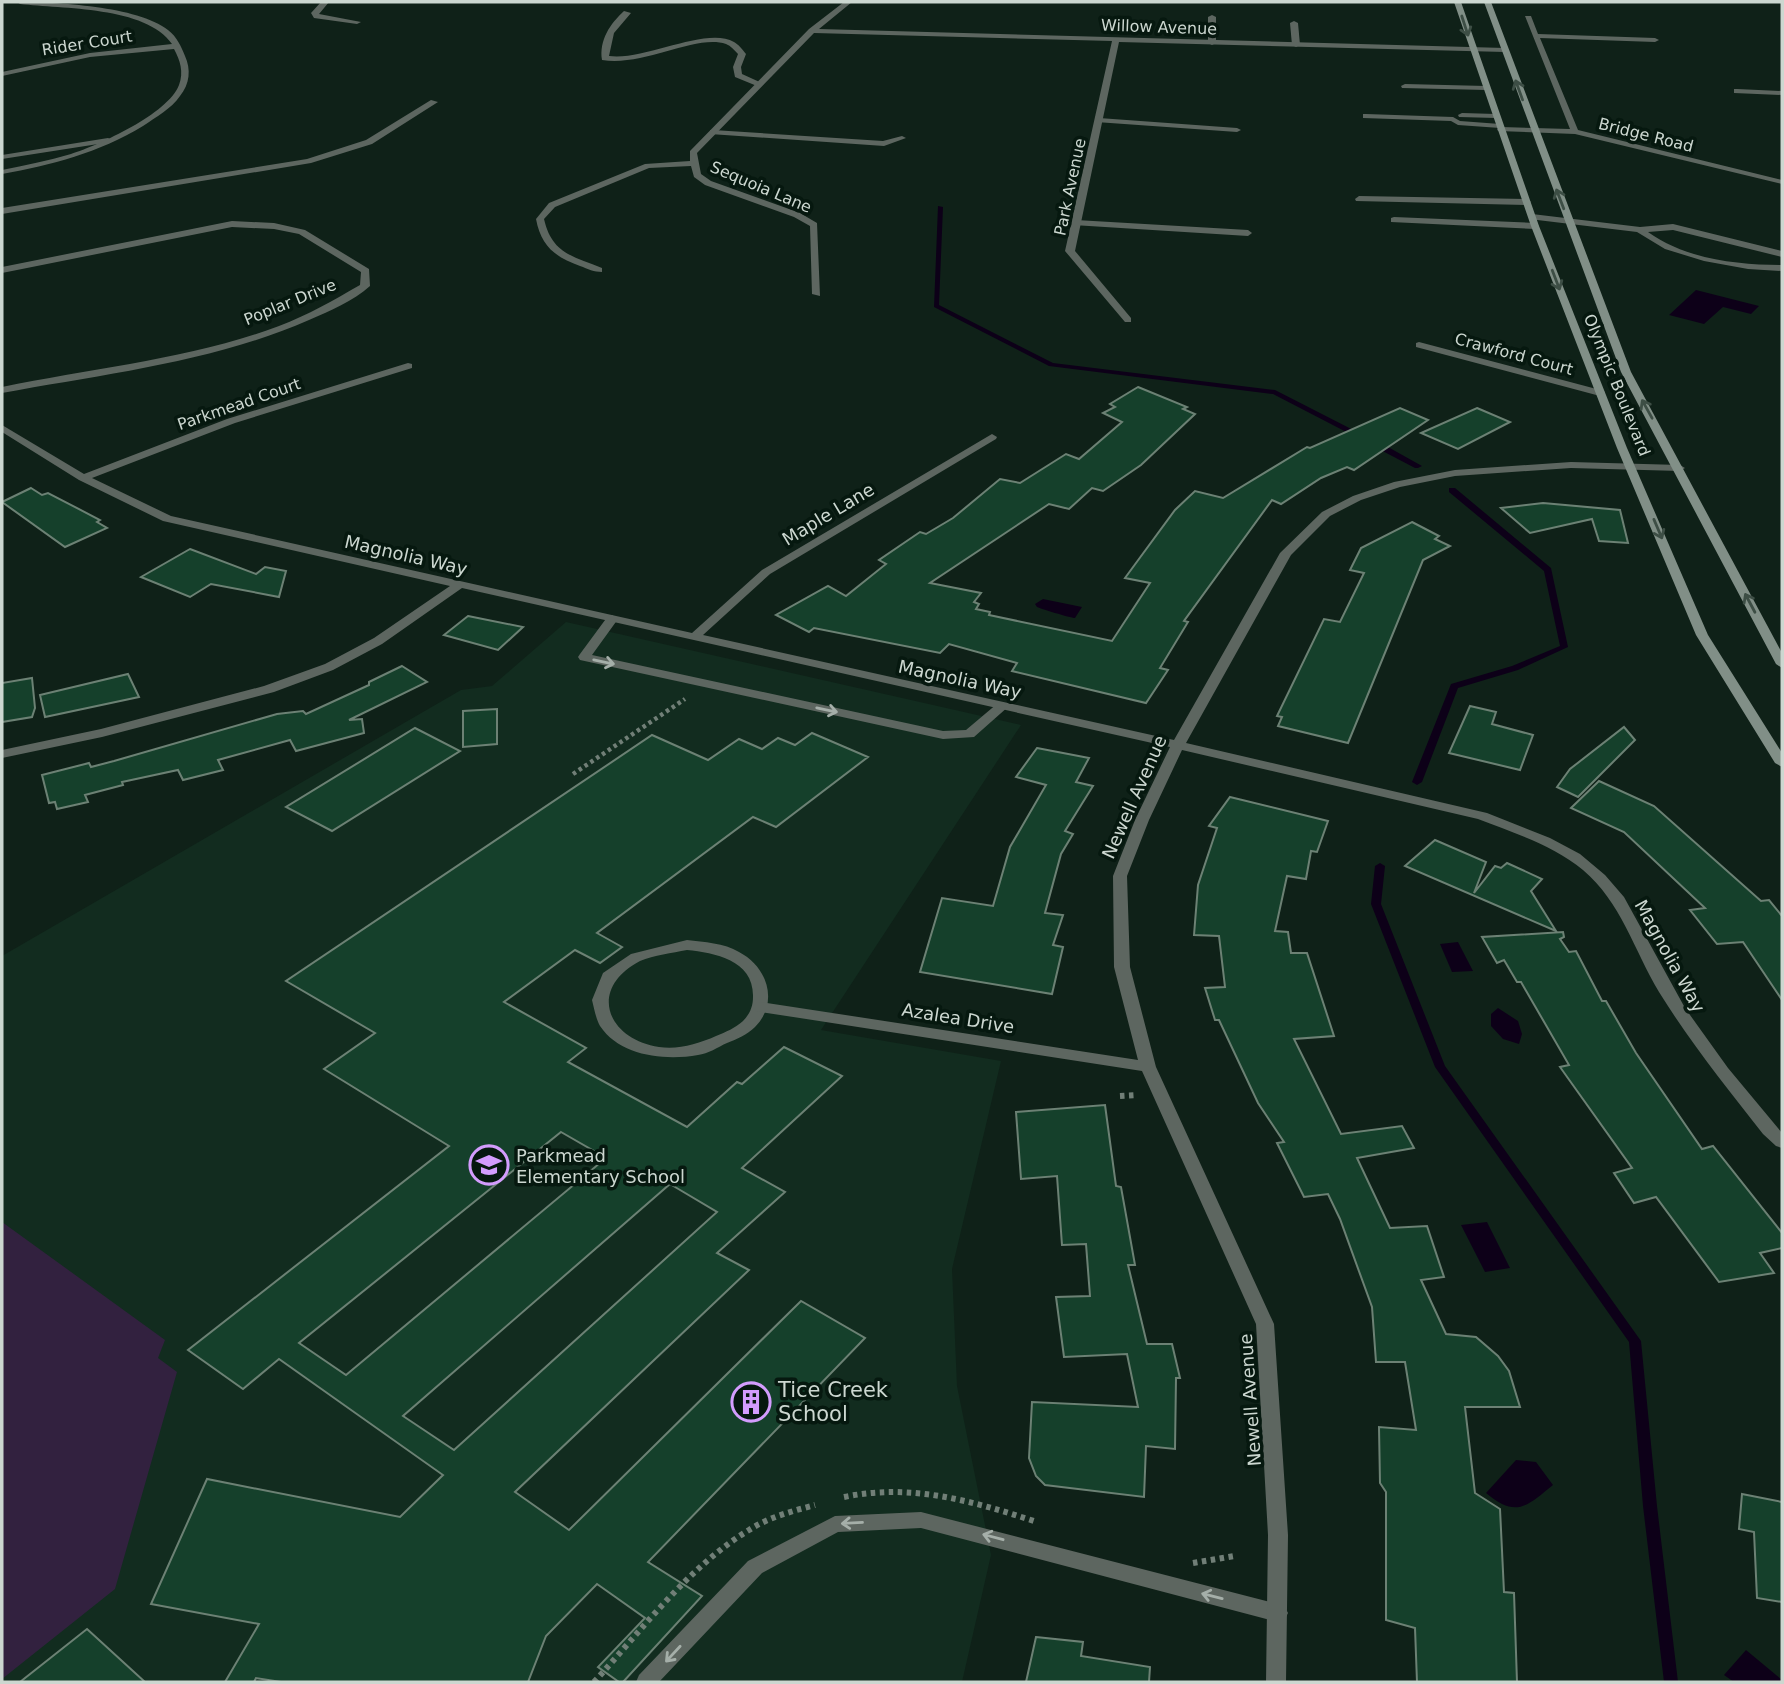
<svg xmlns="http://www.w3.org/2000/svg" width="1784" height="1684" viewBox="0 0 1784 1684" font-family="'DejaVu Sans',sans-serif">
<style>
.built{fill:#122c1f}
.green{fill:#32213f}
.water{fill:#0d0018}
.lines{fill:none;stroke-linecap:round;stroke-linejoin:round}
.stream{fill:#0d0018;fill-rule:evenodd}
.building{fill:#15402b;stroke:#6c8174;stroke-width:2;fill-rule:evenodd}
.path-far1{stroke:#717f77;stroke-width:4.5;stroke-dasharray:3.5 3.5;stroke-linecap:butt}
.path{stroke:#717f77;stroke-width:6;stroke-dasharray:4.5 4.5;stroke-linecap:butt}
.service{fill:#5d6660;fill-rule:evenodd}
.minor{fill:#5d6660;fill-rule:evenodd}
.secondary{fill:#818f87;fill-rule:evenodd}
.oneway{stroke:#3d4e45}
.oneway2{stroke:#a5afa9}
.labels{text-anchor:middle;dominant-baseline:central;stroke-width:7;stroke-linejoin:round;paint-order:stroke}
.far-street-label{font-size:16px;fill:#ccd7d0;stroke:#06180f}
.street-label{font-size:18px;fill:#ccd7d0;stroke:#06180f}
.poi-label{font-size:18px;fill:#ccd7d0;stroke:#06180f;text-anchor:start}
.near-poi-label{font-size:21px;fill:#ccd7d0;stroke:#06180f;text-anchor:start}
</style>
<rect width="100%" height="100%" fill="#0f2118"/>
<path class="built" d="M566,622l455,103 -200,305 180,31 -49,208 5,117 34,169 -29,127h-960v-726l459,-266 31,-4z"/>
<path class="green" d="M2,1222l163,118 -7,18 19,14 -62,217 -113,90z"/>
<g class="water">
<path d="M1696,290l63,16 -8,8 -28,-7 -19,17 -35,-9z"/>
<path d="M1043,599l39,8 -7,11c-5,0 -36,-10 -38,-11l-2,-3z"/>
<path d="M1458,942l15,29 -21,1 -12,-28z"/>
<path d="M1498,1008l20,13 4,13 -3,10 -16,-5 -12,-13v-12z"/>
<path d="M1487,1222l23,46 -25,4 -24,-47z"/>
<path d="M1516,1460l20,2 17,23c-27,22 -37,33 -67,8z"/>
<path d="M1746,1650l36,30v2h-48l-10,-7z"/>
</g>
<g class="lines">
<g class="stream">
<path d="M938,206l5,1 -4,98 114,58 222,27 88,45 -1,2h-6l-83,-43 -224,-28 -115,-59z"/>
<path d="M1373,442h6l43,24 -4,2h-3l-42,-22z"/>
<path d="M1449,488h6l96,80 17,79 -50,23 -60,18 -36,94 -5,3 -5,-3 39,-98 61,-18 48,-20 -16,-75 -95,-79z"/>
<path d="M1380,863l5,3 -4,38 64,162 196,275 16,165 21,176h-14l-21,-176 -14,-164 -194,-275 -64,-163 4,-38z"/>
</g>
</g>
<g class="building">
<path d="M1138,387l49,20 -4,2 12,5 -54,51 -38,26 -11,-3 -23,21 -20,-5 -119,79 51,10 -7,9 5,2 -3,5 14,3 -1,3 123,26 38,-58 -25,-5 50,-68 20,-19 28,7 84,-51 3,1 90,-40 28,12 -74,50 -7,-3 -26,11 -40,26 -9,-4 -88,121 4,1 -28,46 8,2 -22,33 -134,-32 5,-8 -68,-19 -9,9 -126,-25 -5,4 -33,-17 52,-29 18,10 40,-32 -7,-4 41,-28 6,2 27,-16 47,-39 20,4 46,-29 13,5 43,-37 -19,-9 12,-6 -5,-3z"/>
<path d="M1477,408l33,14 -52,27 -37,-16z"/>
<path d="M31,488l11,7 6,-2 52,27 -3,2 10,6 -42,19 -63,-45z"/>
<path d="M1543,503l77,7 8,33 -29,-2 -7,-22 -62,14 -29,-25z"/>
<path d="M1412,522l27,14 -4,3 15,7 -27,14 -75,183 -70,-17 4,-9 -5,-1 47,-97 16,3 24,-49 -14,-3 11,-22z"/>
<path d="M190,549l66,25 9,-7 21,4 -7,26 -68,-13 -21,13 -49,-20z"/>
<path d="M468,616l55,11 -25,23 -54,-15z"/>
<path d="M402,666l25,16 -78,38 13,-1 2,14 -68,18 -6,-11 -72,20 5,10 -40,10 -5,-10 -56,12 1,3 -38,10 3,7 -31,7 -2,-7 -6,1 -7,-28 47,-12 2,4 23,-6 163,-47 26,-3 3,3 63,-29v-3z"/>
<path d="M128,674l11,23 -94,20 -5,-22z"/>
<path d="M32,678l3,30 -3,9 -30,5v-39z"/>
<path d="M1470,706l26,6 -4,12 41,11 -13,35 -71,-17z"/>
<path d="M497,709v35l-34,3v-36z"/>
<path d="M1624,727l11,13 -57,57 -21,-10 13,-18z"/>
<path d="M415,728l45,23 -128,80 -46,-24z"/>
<path d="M812,733l56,24 -92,70 -23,-10 -156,116 25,14 -22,16 -25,-13 -71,52 82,46 -18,14 119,65 50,-45 5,2 42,-37 58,29 -100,92 43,24 -68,61 32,17 -234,222 54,38 232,-229 64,37 -217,224 54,34 -79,86h-4l-21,-15 47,-49 -48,-34 -51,52 -18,46h-247l-25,-4 -2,4h-29l34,-58 -108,-20 56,-125 193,38 43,-42 -164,-116 -36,30 -55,-39 261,-204 -125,-77 51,-36 -89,-52 366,-246 56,25 31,-21 23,10 16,-11 17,7zM561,1132l45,26 -260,217 -47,-32zM670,1184l47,28 -263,238 -51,-34z"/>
<path d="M1037,748l52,10 -13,24 17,4 -28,45 8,3 -12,20 -16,59 18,2 -10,30 10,2 -11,47 -132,-22 22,-74 51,8 17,-59 36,-62 -30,-8z"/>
<path d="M1599,781l55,25 107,95 8,-1 13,16v84l-39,-58 -26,2 -27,-34 15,-2 -81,-76 -53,-24z"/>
<path d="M1230,797l98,24 -11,31 -6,-1 -5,28 -19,-3 -12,55 13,1 3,21h16l27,83 -40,3 47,95 61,-8 12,22 -57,10 33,70 37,-2 17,51 -23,3 25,54 30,3 22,19 11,15 11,36h-55l10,86 25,16 4,83 10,1 3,89h-100l-2,-54 -29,-8v-128l-6,-9 -1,-56 37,3 -11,-68h-29l-4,-55 -32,-88 -12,-25 -24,3 -27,-54 7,-1 -26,-39 -39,-83h-4l-10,-32 20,-1 -6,-51 -25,-1 4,-50 19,-57 -8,-2z"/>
<path d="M1435,840l51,22 -12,31 21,-27 6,2 6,-5 35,16 -11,12 25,40 -151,-65z"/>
<path d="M1563,932l1,5 -4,2 9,13 7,-1 26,50h4l30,52 66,96 11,-3 69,87v15l-22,5 14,20 -55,9 -63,-85 -22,6 -20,-30 18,-5 -72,-101 9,-2 -48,-83h-4l-13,-22 -7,3 -15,-26z"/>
<path d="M1105,1105l11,81 5,1 14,78h-7l19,79h25l8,34h-4l-1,71 -29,-3 -2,51 -99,-12 -9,-9 -7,-18 3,-56 106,5 -11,-53 -63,3 -8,-60 34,-1 -4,-52 -24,1 -5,-69 -36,3 -5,-67z"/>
<path d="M1742,1494l40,8v100l-25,-4 -3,-66 -15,-3z"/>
<path d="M87,1629l58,53h-125z"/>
<path d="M1036,1637l47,5 -2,14 69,11 -1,15h-123z"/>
</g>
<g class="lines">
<path class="path-far1" d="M573,774l112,-75"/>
<g class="path">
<path d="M1120,1096l17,-1"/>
<path d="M844,1497c68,-14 128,4 193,25"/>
<path d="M1193,1563l41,-7"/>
<path d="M594,1682c48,-52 94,-115 155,-152 20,-13 44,-19 66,-25"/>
</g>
<g class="service">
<path d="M321,2h8l-10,12 42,8 -4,2 -43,-6 -3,-5z"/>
<path d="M624,11l7,2 -17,20 -5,23c36,5 97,-30 125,-14 4,2 9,8 12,12l-5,13 1,7 22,10 -7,2 -22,-9 -2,-10 5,-13c-4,-4 -7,-8 -12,-10 -31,-10 -82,23 -124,16 -3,-20 8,-36 22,-49z"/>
<path d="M1212,15l4,2v26l-4,2 -4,-2v-26z"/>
<path d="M1294,21l4,2 2,22 -4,2 -4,-2 -2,-22z"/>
<path d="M1405,84l81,2 4,2 -4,2 -84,-2 -1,-2z"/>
<path d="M1737,89l45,2v4l-48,-2v-4z"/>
<path d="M1462,113l34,1 4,2 -4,2 -37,-1 -1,-2z"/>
<path d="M1366,114l87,3 7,4 40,3 4,2 -4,2 -42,-3 -7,-4 -88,-3v-4z"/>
<path d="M1099,118l138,10 4,2 -4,2 -141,-10 -1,-2z"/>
<path d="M713,130l170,11 19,-5 4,2 -22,8 -174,-12v-4z"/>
<path d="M108,138l4,2 -1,2 -109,17v-4z"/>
<path d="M1359,196l168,3 4,3 -4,3 -171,-4 -1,-2z"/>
<path d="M1532,214l108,13 33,-3 109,27v6l-109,-27 -25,2c37,27 90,33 134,33v6l-34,-2 -44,-8 -39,-12 -28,-17 -108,-13v-4z"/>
<path d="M1394,217l141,6 4,3 -4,3 -144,-7v-4z"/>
<path d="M1076,220l172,10 4,3 -4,3 -175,-11 -1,-2z"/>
<path d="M612,615l6,4 -26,36 351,76 23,-1 32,-27 5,-1 6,4 -35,31 -31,2 -363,-79 -2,-3 2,-3 28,-38z"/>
<path d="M687,940c17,2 37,3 52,12 29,15 40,51 16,75 -8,8 -18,12 -28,16 -9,4 -19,11 -29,12 -33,6 -78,1 -98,-29 -4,-7 -6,-18 -8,-26l11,-27 28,-19zM687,950c28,3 67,10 66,47 0,9 -3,17 -10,24 -8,7 -17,11 -27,15 -18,8 -38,14 -57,11 -52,-8 -72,-58 -19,-86 14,-6 32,-8 47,-11z"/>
<path d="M921,1512l357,92 7,3 3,6 -3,6 -7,3 -357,-94 -83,4 -76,41 -103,109h-23l3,-7 109,-114 87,-45z"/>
</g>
<g class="minor">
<path d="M17,2c38,0 121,4 151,28 9,7 13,16 17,26 6,13 5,28 -5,40 -9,13 -24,21 -37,30 -45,27 -91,39 -141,48v-4c23,-5 46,-9 69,-16 28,-9 97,-40 108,-69 5,-13 1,-25 -5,-36l-84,8 -88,19v-4l88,-19 82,-9c-26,-38 -110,-35 -152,-40z"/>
<path d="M844,2h8l-33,27 686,19 4,2 -4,2 -386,-10 -44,209 56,67v4h-6l-60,-71 47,-210 -298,-8 -117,120 4,21 10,7 89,32 17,10 3,73 -8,-2 -2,-68 -16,-9 -89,-32 -11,-8 -3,-11 -42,2 -94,39 -11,12c8,35 29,37 58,49v4c-8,0 -14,-3 -22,-6 -25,-9 -39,-20 -44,-47l13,-16 96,-39 45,-3v-10l119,-122z"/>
<path d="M1525,16h6l7,18 117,4 4,2 -4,2 -115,-4 38,92 204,50v4l-207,-50 -77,-3 -1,-2 4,-2 69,2z"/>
<path d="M431,100l7,2 -66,42 -61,19 -309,51v-6l305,-49 59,-19z"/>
<path d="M232,221l42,2 31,7 64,39 1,17c-17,15 -40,25 -61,34 -96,42 -205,54 -307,73v-6c92,-19 189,-28 277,-61 29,-11 55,-26 81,-41l1,-13 -62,-38 -25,-5 -42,-2 -230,46v-6z"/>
<path d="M1419,342l185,49 1,2 -5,3 -184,-49v-4z"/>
<path d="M408,363l4,1v4l-177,55 -143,55 79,38 521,117 70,-63 230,-136 5,3 -1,2 -226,135 -67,61 471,105 106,-187 42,-41 31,-16 41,-14 61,-12 116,-8 109,3 5,3 -5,3 -109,-3 -116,8 -55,11 -39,13 -31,16 -39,39 -105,188 301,70 63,25 30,16 25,21 19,22 61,111 43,60 54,65v15l-6,-2 -13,-12c-36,-46 -73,-92 -104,-142 -25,-42 -38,-90 -76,-122 -30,-25 -69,-37 -105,-51l-296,-69 -33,70 -22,56 3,91 26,100 118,257 14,211 -2,147h-20l2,-147 -12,-211 -114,-253 -381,-59 -5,-1 -3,-4 3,-4 5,-1 377,58 -24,-93 -1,-91 22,-56 35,-73 -708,-159 -80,56 -49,26 -59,22 -172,45 -100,21v-8l99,-21 163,-43 61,-22 49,-26 76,-52 -287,-65 -84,-41 -77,-48v-7l82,49 143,-55z"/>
</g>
<g class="secondary">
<path d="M1454,2h7l78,224 88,222 81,187 74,118v14l-7,-4 -79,-128 -79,-187 -86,-222z"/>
<path d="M1484,2h7l140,370 151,281v15l-6,-4 -155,-292z"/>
</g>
</g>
<defs><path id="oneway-shaft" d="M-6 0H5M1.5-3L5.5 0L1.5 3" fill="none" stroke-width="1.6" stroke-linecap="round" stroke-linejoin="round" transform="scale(1.75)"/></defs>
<g class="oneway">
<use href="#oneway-shaft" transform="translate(1465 26) rotate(72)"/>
<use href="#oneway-shaft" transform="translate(1519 90) rotate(-110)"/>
<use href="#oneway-shaft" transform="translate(1560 199) rotate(-111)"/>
<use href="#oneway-shaft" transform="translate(1556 280) rotate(69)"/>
<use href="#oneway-shaft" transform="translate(1647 409) rotate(-119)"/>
<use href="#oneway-shaft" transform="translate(1658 529) rotate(67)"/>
<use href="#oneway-shaft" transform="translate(1750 603) rotate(-118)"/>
</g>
<g class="oneway2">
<use href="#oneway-shaft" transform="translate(604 662) rotate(12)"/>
<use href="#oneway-shaft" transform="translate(827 710) rotate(12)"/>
<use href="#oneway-shaft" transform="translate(852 1523) rotate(177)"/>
<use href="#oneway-shaft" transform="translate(993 1537) rotate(-165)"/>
<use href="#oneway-shaft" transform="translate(1212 1596) rotate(-166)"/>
<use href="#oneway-shaft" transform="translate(673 1654) rotate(133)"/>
</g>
<defs>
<g id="school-ring" transform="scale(2.0125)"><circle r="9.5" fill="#06180f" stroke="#d39cfd" stroke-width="1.5"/><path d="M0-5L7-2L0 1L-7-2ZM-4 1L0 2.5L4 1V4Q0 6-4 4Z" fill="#d39cfd"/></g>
<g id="building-ring" transform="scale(2.0125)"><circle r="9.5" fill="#06180f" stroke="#d39cfd" stroke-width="1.5"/><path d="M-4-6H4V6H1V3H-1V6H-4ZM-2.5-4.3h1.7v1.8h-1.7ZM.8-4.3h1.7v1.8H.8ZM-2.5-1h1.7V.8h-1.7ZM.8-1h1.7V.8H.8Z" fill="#d39cfd"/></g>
</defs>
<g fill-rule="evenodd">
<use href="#school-ring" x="489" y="1165"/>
<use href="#building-ring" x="751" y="1402"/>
</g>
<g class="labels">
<g class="far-street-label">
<text transform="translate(1159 27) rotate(2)">Willow Avenue</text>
<text transform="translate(87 43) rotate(-9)">Rider Court</text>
<text transform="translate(1646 135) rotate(14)">Bridge Road</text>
<text transform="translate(761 187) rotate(23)">Sequoia Lane</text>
<text transform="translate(1070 187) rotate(-78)">Park Avenue</text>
<text transform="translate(290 302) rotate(-22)">Poplar Drive</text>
<text transform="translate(1514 354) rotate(15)">Crawford Court</text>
<text transform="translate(1617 385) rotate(68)">Olympic Boulevard</text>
<text transform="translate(239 404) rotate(-19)">Parkmead Court</text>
</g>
<g class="street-label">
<text transform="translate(828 514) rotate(-31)">Maple Lane</text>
<text transform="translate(406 555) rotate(13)">Magnolia Way</text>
<text transform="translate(960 679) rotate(12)">Magnolia Way</text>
<text transform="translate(1134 797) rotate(-66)">Newell Avenue</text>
<text transform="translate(1670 956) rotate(61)">Magnolia Way</text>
<text transform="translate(958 1018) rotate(9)">Azalea Drive</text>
<text transform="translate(1250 1400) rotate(-94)">Newell Avenue</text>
</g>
<g class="poi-label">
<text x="516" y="1155">Parkmead<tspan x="516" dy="21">Elementary School</tspan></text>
</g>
<g class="near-poi-label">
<text x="778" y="1390">Tice Creek<tspan x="778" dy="24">School</tspan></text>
</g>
</g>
<rect width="1784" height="1684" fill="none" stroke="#ccd7d0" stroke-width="7"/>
</svg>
